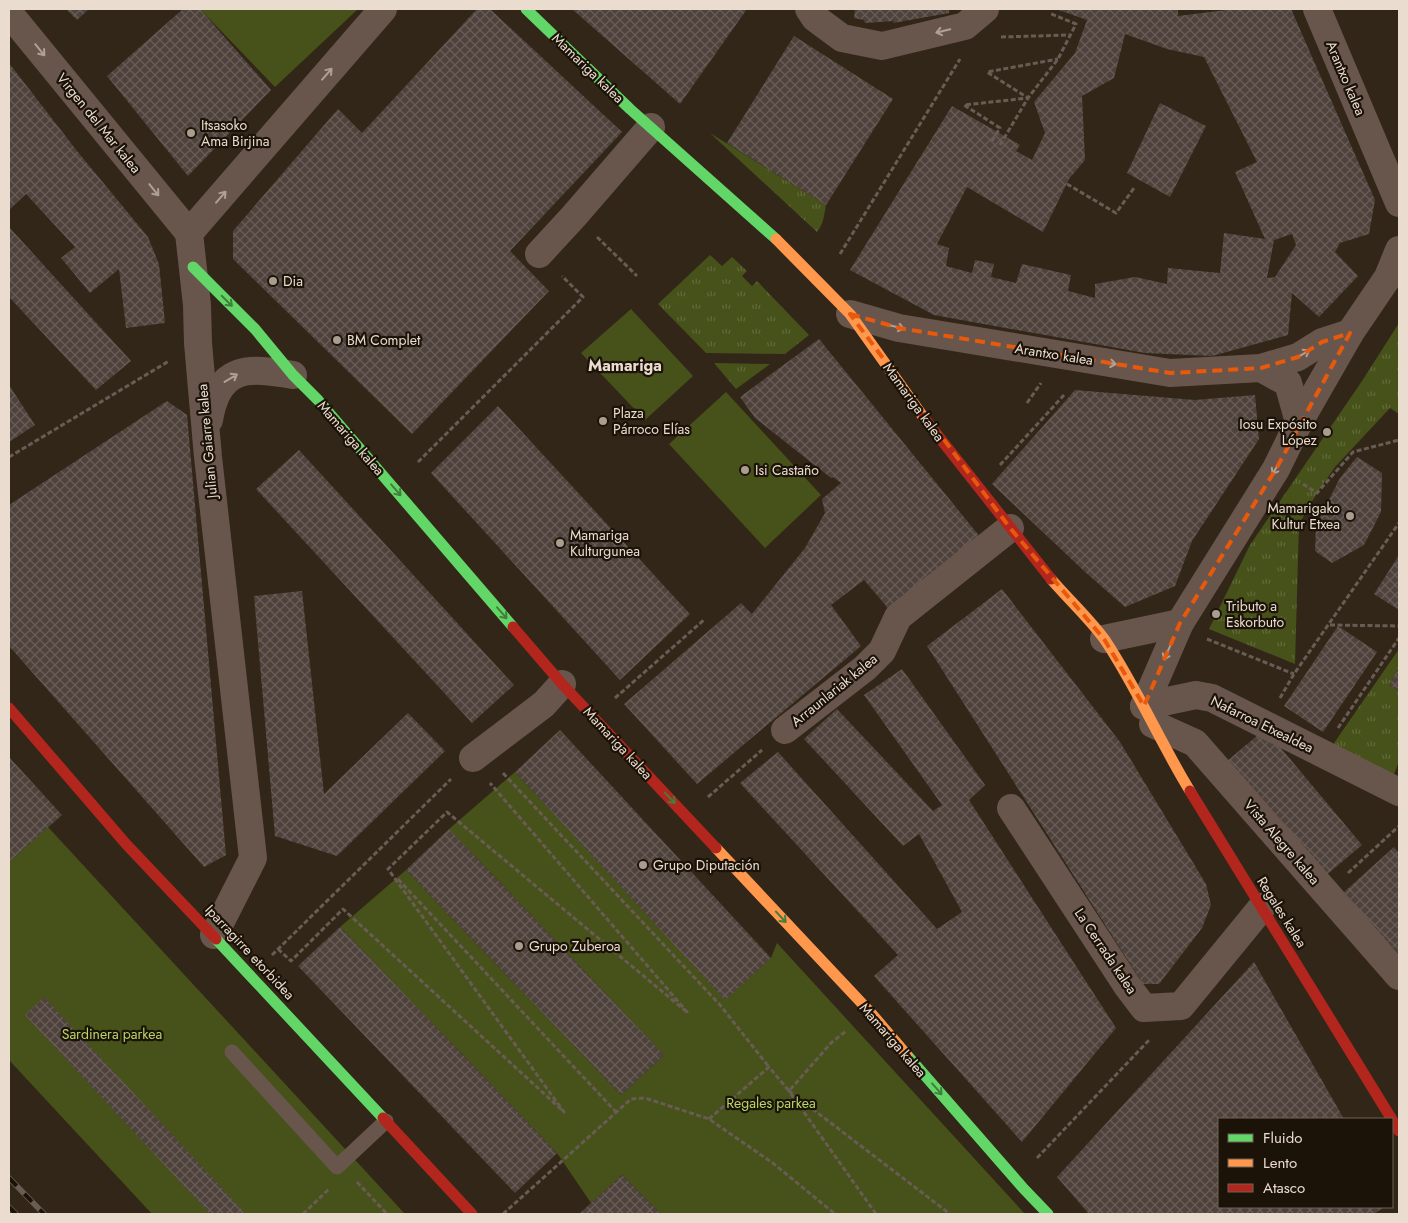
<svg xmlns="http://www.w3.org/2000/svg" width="1408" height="1223" viewBox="0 0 1408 1223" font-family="Jost,sans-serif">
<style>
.grass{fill:url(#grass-tufts)}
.park{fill:#465219}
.building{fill:url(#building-cross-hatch);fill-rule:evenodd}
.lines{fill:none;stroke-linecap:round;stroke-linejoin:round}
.path{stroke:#695c54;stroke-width:3;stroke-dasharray:5 2.5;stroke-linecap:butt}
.lane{stroke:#68564d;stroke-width:15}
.street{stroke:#68564d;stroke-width:28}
.fast{stroke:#63d668;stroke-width:11}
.slow{stroke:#ff974d;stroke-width:11}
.jam{stroke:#b3261e;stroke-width:11}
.rail-casing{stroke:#695c53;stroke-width:5.5}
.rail{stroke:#1b1208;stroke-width:4;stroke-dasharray:11;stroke-linecap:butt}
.oneway{stroke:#b0a094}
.oneway2{stroke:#437e3d}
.marked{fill:none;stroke:#e8590c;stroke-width:4;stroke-dasharray:10 6;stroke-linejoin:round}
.poi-dot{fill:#aa9c8e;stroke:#1b1208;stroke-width:2}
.labels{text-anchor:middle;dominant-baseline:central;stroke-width:4.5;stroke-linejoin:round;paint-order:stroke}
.street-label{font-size:14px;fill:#eadcce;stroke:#1b1208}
.poi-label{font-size:14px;fill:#eadcce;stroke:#1b1208;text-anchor:start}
.park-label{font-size:14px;fill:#b9d766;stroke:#1b1208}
.quarter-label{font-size:16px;font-weight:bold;fill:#eadcce;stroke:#1b1208}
</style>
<defs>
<pattern id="grass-tufts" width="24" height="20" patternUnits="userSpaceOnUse" patternTransform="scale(1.25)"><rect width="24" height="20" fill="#465219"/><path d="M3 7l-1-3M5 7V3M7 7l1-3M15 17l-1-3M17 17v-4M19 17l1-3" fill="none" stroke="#616a39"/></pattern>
<pattern id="building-cross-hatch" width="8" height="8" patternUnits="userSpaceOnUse" patternTransform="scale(1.25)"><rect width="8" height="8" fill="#4f423c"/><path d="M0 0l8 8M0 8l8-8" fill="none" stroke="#685d57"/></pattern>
</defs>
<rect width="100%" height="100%" fill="#322618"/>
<g class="grass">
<path d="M710,133l116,72c-2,10 -2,18 -9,27z"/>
<path d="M710,255l12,11 10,-9 15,14 -5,5 10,10 5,-5 52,54 -24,19 -79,-1 -48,-49z"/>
<path d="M1399,323v91l-9,-6 -55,59 -18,26 -18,31 -4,140 -86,-35 41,-84 112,-164z"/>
<path d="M714,363l56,1 -34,25z"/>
<path d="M1399,649v18l-10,18 10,6v70l-6,16 -61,-31z"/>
</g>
<g class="park">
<path d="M200,9h158l-83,78z"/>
<path d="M631,309l62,67 -48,44 -64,-67z"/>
<path d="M726,392l95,103 -56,53 -96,-104z"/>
<path d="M515,772l210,227 46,-41 6,-15 248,271h-364l-39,-39 -31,28 -34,-50 -217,-226 66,-57 215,225 43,-40 -215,-226z"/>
<path d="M48,827l357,387h-253l-143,-154v-198z"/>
</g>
<g class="building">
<path d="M66,9h23l-12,11z"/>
<path d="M183,9h17l71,81 -83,86 -81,-100z"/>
<path d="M477,9h13l132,123 -112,119 39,40 -137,143 -179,-175v-28l105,-122 24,24z"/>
<path d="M572,9h175l-67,95z"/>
<path d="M855,9h94v4l-56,10 1,-2 -29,2 -1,-3 -10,-2z"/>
<path d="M1056,9h122v7l56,-7h57l84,191 -6,34 -29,9 -5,9 23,24 -39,41 -27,-24 -4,42 -76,21 -67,-3 -211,-38 -84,-45 102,-164 68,39 -4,6 16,9 13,-27 -11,-31 41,-49 12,-33zM1125,34l42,15 37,8 53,105 -22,10 30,67 -41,-6 -4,40 -52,-5 -1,16 -32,-7 -40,7v14l-27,-7 3,-16 -49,-11 -6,19 -25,-6 3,-13 -19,-4 -3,13 -26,-7 3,-18 -12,-4 30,-57 76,45 26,-53 16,-19 -3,-64 32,-18zM1292,234l4,11 -21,32 -8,1 7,-38z"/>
<path d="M794,36l99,63 -67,106 -99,-62z"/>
<path d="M9,63l68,88 71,86 11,27 6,59 -39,5 -7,-59 -29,24 -29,-35 14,-11 -49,-53 -17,16z"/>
<path d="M1160,103l46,23 -36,71 -43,-24z"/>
<path d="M9,227l122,134 -35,29 -87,-93z"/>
<path d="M819,339l162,199 -93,70 -24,-28 -33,25 30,41 -164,138 -73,-80 117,-101 11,11 53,-66 20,-35 -3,-14 19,-16 -8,-6 -2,1 -76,-60 -15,-21z"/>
<path d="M9,385l26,40 -26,17z"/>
<path d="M1075,390l120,10 60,-5 4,44 -67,102 -17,45 -50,21 -41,-36 -92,-87z"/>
<path d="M167,401l20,14 39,440 -22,12 -195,-221v-141z"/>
<path d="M498,406l192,208 -70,66 -189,-207z"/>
<path d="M299,450l215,235 -42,38 -216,-234z"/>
<path d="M1357,457l25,16 -1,39 -17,33 -32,18 -17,-12 1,-26 24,-47z"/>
<path d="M1399,555v55l-25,-16z"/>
<path d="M1002,589l118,153 86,142 5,21 -9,23 -43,56h-16l-216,-338z"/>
<path d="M302,591l22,203 84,-81 37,38 -108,105 -62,-20 -21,-240z"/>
<path d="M1338,626l39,26 -54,80 -39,-26z"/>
<path d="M1399,667v24l-10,-6z"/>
<path d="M902,669l83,116 -16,15 147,228 -94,114 -148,-166 24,-21 -158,-172 38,-31 159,177 25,-17 -43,-78 -16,12 -99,-107 33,-30 96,102 9,-6 -78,-110z"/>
<path d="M1265,729l97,116 -38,32 -98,-115z"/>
<path d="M560,730l211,228 -46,42 -210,-228z"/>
<path d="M9,757l53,58 -53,47z"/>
<path d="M449,829l215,226 -43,40 -215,-225z"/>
<path d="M1394,847l5,6v101l-56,-61z"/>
<path d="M340,927l217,226 -42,40 -217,-227z"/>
<path d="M1254,962l90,157h-125v88h165l-10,7h-285l-32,-37z"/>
<path d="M44,997l202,217h-36l-185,-199z"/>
<path d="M622,1175l39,39h-82l12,-11z"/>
</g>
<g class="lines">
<g class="path">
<path d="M1001,37l68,-2"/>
<path d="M992,141l8,-13 -36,-23 64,-7 -41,-26 71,-13"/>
<path d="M1000,145l28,-47 30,-39 18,-35 -27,-11"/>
<path d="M1067,184l49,29 18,-25"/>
<path d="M597,237l40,39"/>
<path d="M840,254l120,-195"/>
<path d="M1027,403l14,-20"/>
<path d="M9,457l160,-96"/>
<path d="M418,462l165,-165 -21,-21"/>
<path d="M1000,465l64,-70"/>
<path d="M1303,484l14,9 36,-41 46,-12"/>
<path d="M1330,625l69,1"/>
<path d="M1207,639l87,35"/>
<path d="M615,698l90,-79"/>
<path d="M1280,698l14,-24 105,-151"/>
<path d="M1338,728l61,-90"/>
<path d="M503,773l217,232 49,62"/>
<path d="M708,797l54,-47"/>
<path d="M1348,873l51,-47"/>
<path d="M398,879l218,233"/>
<path d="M278,949l13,12 52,-52 221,203 -176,-243 59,-57 241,201 -198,-230"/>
<path d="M272,955l179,-176"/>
<path d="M709,1119l60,-52 20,24 42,-48 15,-12"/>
<path d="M1037,1158l113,-119"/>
<path d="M357,1182l30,32"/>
<path d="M303,1214l26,-25"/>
<path d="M503,1214l128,-115 14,-1 64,21 65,45 61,50"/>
<path d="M876,1214l-87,-123 161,123"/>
</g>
<path class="lane" d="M232,1052l105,115 49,-46"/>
<g class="street">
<path d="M809,9l6,9 27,20 40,8 83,-20 20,-17"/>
<path d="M1317,9l82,194"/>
<path d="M9,13l180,220"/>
<path d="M539,254l35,-38 77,-89"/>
<path d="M850,314l49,14 271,45 91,-5 37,-11 24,-15 28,-9"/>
<path d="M1261,368l27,15 11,39"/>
<path d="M209,420c9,-55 39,-53 84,-45"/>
<path d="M1104,639l76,-16"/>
<path d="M1144,706l36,-83 96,-154 23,-47 51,-89 38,-56 11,-27"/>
<path d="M1144,706l52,-11 16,3 187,94"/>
<path d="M1153,724l42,19 204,233"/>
<path d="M785,730l80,-62 17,-17 16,-34 112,-89"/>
<path d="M473,758l71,-54 18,-20"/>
<path d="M1011,808l117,179 16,21 37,-2 81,-99"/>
<path d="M214,935l39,-77 -45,-401 -10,-114 -1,-38 -8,-72 194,-224"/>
</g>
<g class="fast">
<path d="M526,9l104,100 146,130"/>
<path d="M193,267l62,62 38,46 25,25 195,227"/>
<path d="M216,939l167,179"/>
<path d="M907,1055l117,134 24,25"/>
</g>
<g class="slow">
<path d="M776,239l74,75 74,104"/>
<path d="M1051,579c17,20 38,39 54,61 32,48 55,102 85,151"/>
<path d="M716,848l155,165 36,42"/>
</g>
<g class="jam">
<path d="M924,418l127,161"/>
<path d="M513,627l49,57 154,164"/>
<path d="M9,708l117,136 90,95"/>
<path d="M1190,791l209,340"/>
<path d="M383,1118l89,96"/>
</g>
<g class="rail-casing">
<g id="rail">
<path d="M9,1178l35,36"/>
<path d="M9,1207l7,7"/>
</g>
</g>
<use href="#rail" class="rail"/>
</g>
<defs><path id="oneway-shaft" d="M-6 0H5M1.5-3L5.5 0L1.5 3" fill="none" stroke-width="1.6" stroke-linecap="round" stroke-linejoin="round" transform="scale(1.25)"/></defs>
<g class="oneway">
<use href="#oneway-shaft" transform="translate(943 31) rotate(166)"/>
<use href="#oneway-shaft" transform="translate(40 50) rotate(51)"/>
<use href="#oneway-shaft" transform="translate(327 74) rotate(-49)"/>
<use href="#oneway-shaft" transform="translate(154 190) rotate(51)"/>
<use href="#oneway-shaft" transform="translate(221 197) rotate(-49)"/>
<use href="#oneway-shaft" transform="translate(897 327) rotate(14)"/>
<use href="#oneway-shaft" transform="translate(1303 354) rotate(-31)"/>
<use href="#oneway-shaft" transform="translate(1109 363) rotate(9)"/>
<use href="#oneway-shaft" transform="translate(231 378) rotate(-31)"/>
<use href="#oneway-shaft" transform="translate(1276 468) rotate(119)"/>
<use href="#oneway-shaft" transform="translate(1167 653) rotate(114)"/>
</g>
<g class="oneway2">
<use href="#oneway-shaft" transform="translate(227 301) rotate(45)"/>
<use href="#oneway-shaft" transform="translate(396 490) rotate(49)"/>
<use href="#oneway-shaft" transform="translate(502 613) rotate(49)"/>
<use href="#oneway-shaft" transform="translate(670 798) rotate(46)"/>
<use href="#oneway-shaft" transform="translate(781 917) rotate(47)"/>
<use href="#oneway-shaft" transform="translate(937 1089) rotate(49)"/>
</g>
<path class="marked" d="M850,314l49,14 271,45 91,-5 37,-11 24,-15 28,-9 -74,136 -96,154 -36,83 -40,-67 -94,-111z"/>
<g class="poi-dot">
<circle cx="191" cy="133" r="5"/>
<circle cx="273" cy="281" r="5"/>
<circle cx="337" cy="340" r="5"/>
<circle cx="603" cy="421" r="5"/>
<circle cx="1327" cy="432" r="5"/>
<circle cx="745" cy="470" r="5"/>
<circle cx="1350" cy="516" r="5"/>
<circle cx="560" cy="543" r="5"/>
<circle cx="1216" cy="614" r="5"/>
<circle cx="643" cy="865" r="5"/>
<circle cx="519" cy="946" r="5"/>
</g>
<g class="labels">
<g class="street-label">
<text transform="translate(588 68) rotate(44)">Mamariga kalea</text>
<text transform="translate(1346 78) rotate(67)">Arantxo kalea</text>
<text transform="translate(99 123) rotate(51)">Virgen del Mar kalea</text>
<text transform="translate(1054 354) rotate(9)">Arantxo kalea</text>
<text transform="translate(914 402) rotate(54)">Mamariga kalea</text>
<text transform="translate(351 438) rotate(49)">Mamariga kalea</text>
<text transform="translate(207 441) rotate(-95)">Julian Gaiarre kalea</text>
<text transform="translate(834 690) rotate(-39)">Arraunlariak kalea</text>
<text transform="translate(1262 724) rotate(26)">Nafarroa Etxealdea</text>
<text transform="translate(618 743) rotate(47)">Mamariga kalea</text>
<text transform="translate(1282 842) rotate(49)">Vista Alegre kalea</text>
<text transform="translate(1282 912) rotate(58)">Regales kalea</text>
<text transform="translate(1106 951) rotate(56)">La Cerrada kalea</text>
<text transform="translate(250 952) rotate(47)">Iparragirre etorbidea</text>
<text transform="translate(893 1040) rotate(49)">Mamariga kalea</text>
</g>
<g class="poi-label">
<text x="201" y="125">Itsasoko<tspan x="201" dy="16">Ama Birjina</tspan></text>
<text x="283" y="281">Dia</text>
<text x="347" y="340">BM Complet</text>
<text x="613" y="413">Plaza<tspan x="613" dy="16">Párroco Elías</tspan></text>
<text x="1317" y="424" text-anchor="end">Iosu Expósito<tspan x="1317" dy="16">López</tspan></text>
<text x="755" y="470">Isi Castaño</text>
<text x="1340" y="508" text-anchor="end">Mamarigako<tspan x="1340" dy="16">Kultur Etxea</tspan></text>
<text x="570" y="535">Mamariga<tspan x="570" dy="16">Kulturgunea</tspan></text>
<text x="1226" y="606">Tributo a<tspan x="1226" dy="16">Eskorbuto</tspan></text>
<text x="653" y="865">Grupo Diputación</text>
<text x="529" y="946">Grupo Zuberoa</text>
</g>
<g class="park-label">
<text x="112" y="1034">Sardinera parkea</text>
<text x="771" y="1103">Regales parkea</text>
</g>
<g class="quarter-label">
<text x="625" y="365">Mamariga</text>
</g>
</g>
<rect width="1408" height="1223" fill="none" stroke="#eadcce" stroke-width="20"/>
<rect x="1218" y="1118" width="175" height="90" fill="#1b1208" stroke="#6e6357"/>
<rect x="1228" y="1134" width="25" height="8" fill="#63d668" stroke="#6e6357"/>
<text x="1263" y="1143" font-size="15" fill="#eadcce">Fluido</text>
<rect x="1228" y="1159" width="25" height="8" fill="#ff974d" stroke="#6e6357"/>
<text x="1263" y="1168" font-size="15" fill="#eadcce">Lento</text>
<rect x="1228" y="1184" width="25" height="8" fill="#b3261e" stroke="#6e6357"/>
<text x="1263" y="1193" font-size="15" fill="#eadcce">Atasco</text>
</svg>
